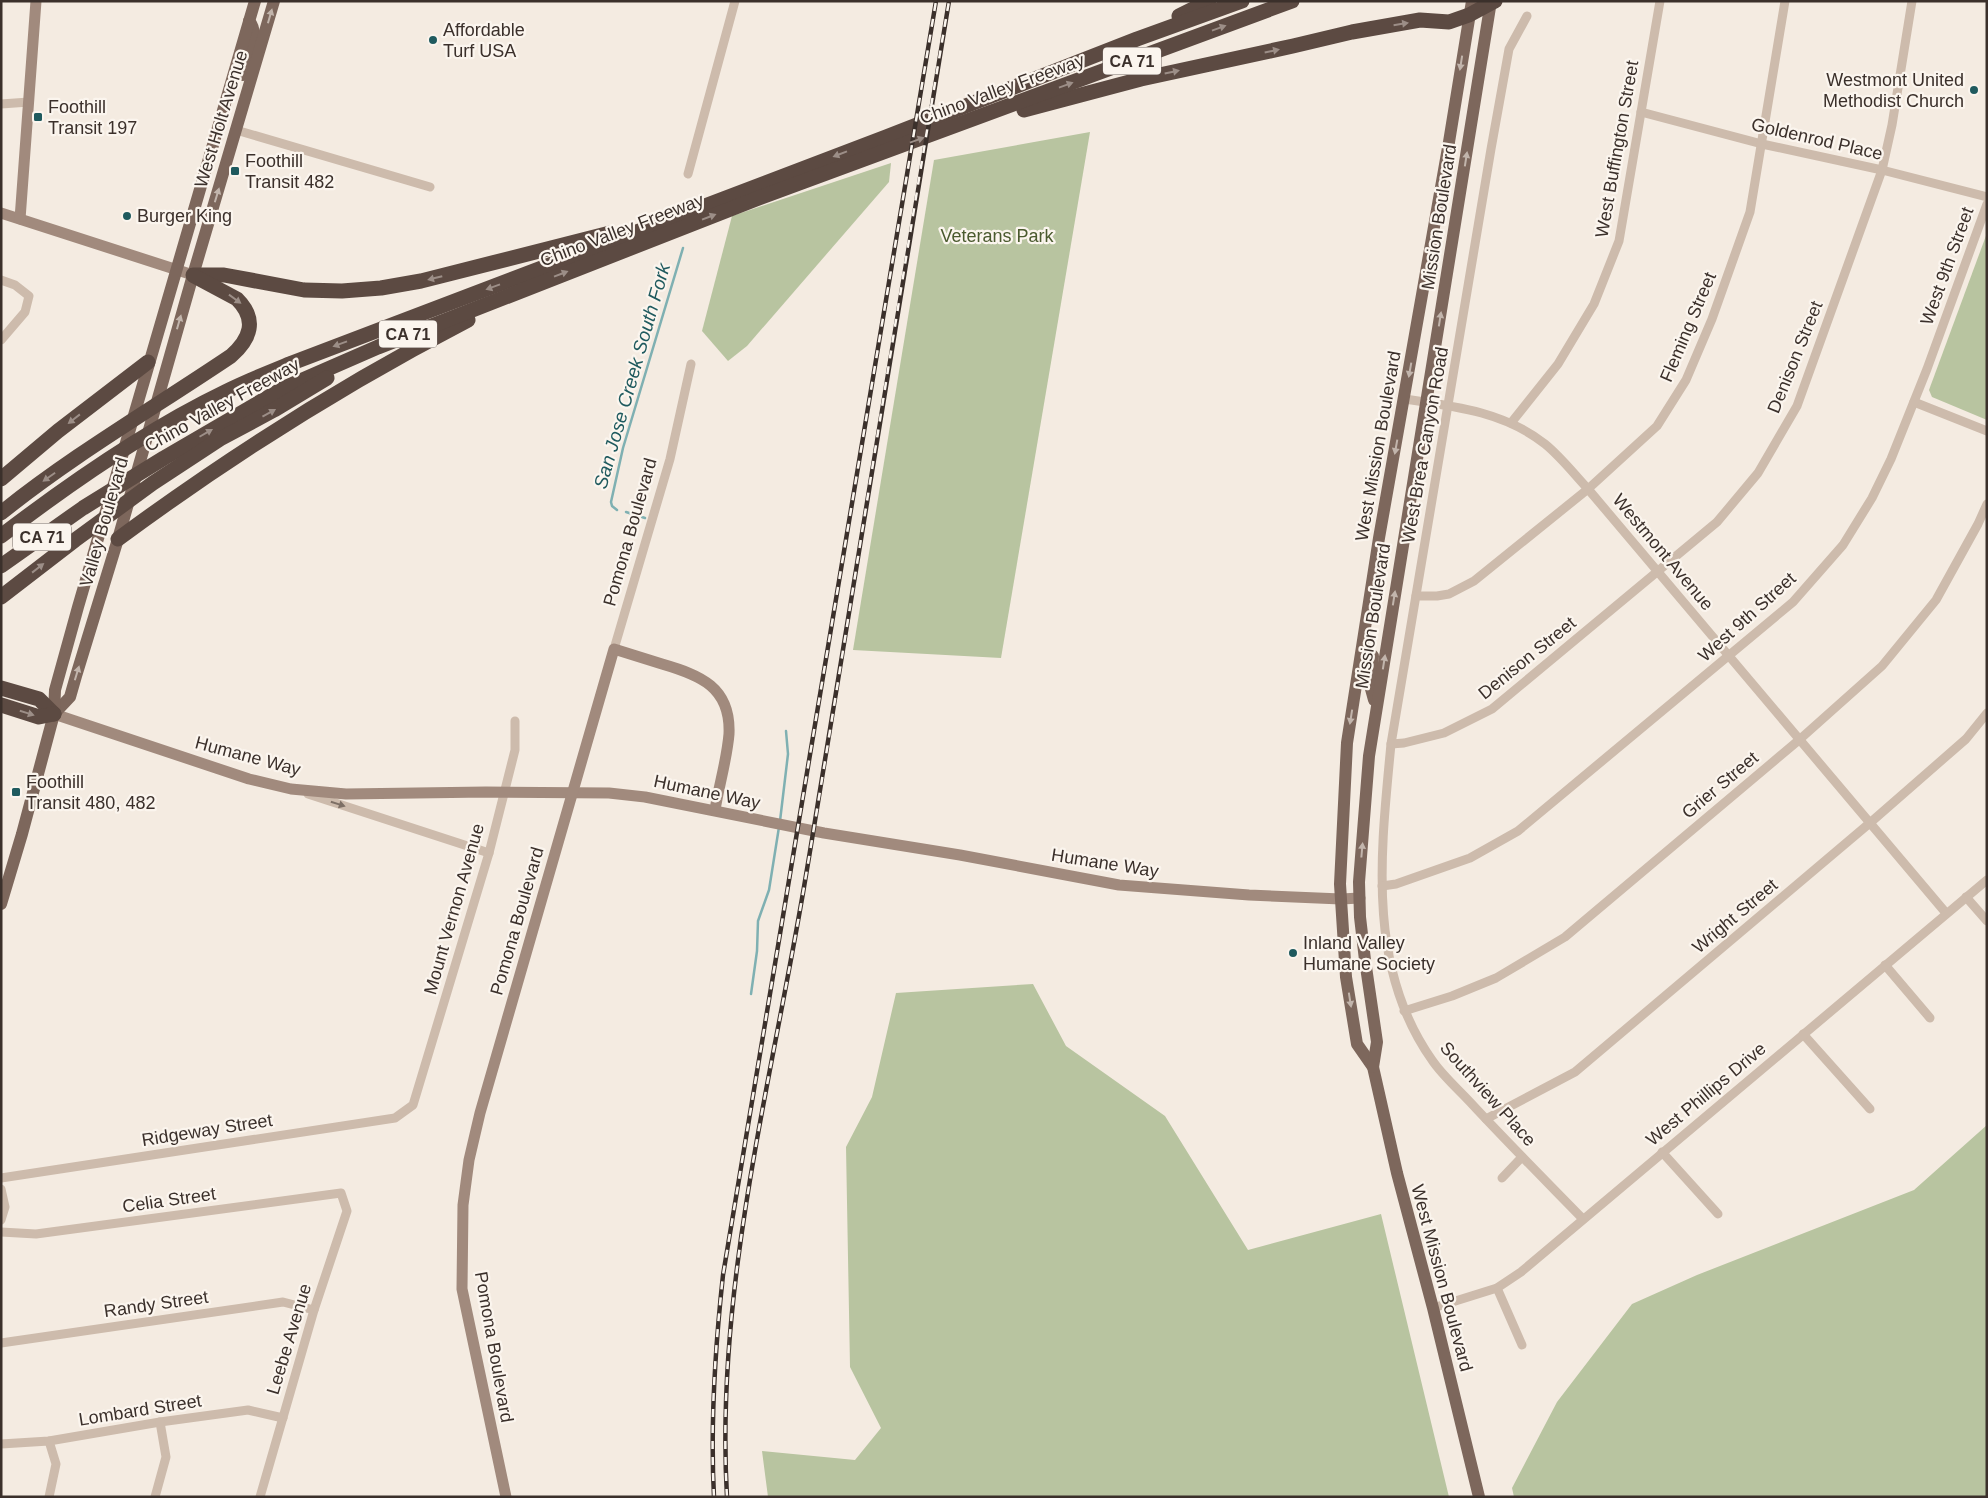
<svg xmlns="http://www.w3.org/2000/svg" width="1988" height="1498" viewBox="0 0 1988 1498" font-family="Arial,sans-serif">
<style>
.green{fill:#b8c4a0}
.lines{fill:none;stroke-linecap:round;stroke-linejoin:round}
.stream{stroke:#7fb0b2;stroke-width:2.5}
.street{stroke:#cdbbac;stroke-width:9}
.secondary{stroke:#a18a7d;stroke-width:11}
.primary{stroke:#7d675c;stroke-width:12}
.highway{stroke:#5c4a42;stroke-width:15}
.rail-casing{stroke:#3b302b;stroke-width:4.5}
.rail{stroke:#fbf5ee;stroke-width:2.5;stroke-dasharray:8;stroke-linecap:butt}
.oneway{fill:#c2b5ac}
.oneway2{fill:#9c8e87}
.oneway3{fill:#7d6f65}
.poi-dot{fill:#1f5a5e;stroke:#fbf5ee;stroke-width:2}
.labels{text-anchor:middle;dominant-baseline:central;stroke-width:4.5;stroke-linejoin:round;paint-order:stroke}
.shield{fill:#fbf5ee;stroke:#756b66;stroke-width:1}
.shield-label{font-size:16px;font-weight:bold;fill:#3b302b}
.poi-label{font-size:18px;fill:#3b302b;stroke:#fbf5ee;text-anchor:start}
.street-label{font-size:18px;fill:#3b302b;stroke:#fbf5ee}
.park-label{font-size:18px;fill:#4a5a2e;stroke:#fbf5ee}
.water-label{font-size:19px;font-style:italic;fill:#1f5a5e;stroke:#fbf5ee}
</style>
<rect width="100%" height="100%" fill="#f4ebe1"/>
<g class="green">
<path d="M1090,132l-89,526 -148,-8 81,-490z"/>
<path d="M891,163l-2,19 -142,164 -19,15 -26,-30 30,-115z"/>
<path d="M1987,233v187l-55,-23 -3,-7z"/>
<path d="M1033,984l33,62 99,70 83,134 133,-36 68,283h-681l-6,-46 93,9 26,-32 -31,-61 -4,-220 26,-50 24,-104z"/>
<path d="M1987,1125v372h-473l-2,-9 45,-86 75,-98 65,-29 217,-85z"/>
</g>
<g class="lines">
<g class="stream">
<path d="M617,510l-5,-4 -1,-4 12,-54 60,-200"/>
<path d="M626,512l19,6"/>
<path d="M780,821l8,-67 -2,-23"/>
<path d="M751,994l6,-43 1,-30 11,-31 10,-63"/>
</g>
<g class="street">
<path d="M1527,16l-18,33 -18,100 -100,595c-10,106 -25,223 41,316 10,15 25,28 38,42 37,40 75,78 113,117"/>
<path d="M1,104l28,-2"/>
<path d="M1641,112l121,32 120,26 105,27"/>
<path d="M236,130l194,57"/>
<path d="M688,174l47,-173"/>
<path d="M1,280l14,5 14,11 -4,16 -24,28"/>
<path d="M1405,399c49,7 100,13 140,45 16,13 29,30 43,45l358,424"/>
<path d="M1914,402l73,29"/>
<path d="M1511,423l47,-59 36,-60 25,-63 41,-240"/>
<path d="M1416,596h21l12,-2 25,-13 114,-92 69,-63 29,-46 26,-61 38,-107 35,-211"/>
<path d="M614,649l56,-190 21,-95"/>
<path d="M1391,744l13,-1 40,-10 48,-24 225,-187 41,-49 39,-67 85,-236 10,-45 20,-124"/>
<path d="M308,794l181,59"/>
<path d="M1382,886l14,-2 74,-26 48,-27 275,-229 50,-57 29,-47 19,-39 36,-90 60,-165"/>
<path d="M1966,897l21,24"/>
<path d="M1885,965l45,53"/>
<path d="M1404,1011l48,-15 44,-18 69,-41 234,-197 83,-74 54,-66 42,-76 9,-20"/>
<path d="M1803,1034l67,75"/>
<path d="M1486,1119l89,-47 296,-250 95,-83 21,-26"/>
<path d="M1662,1152l56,62"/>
<path d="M1,1178l394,-60 18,-13 76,-252 26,-103v-29"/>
<path d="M1502,1178l20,-21"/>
<path d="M1,1189l4,18 -4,13"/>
<path d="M1,1232l35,2 305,-41 6,18 -33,99 -54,187"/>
<path d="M1497,1288l25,57"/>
<path d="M1433,1308l64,-20 24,-16 466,-392"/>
<path d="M1,1343l282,-41 31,8"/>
<path d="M1,1444l48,-3 111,-19 88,-12 35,8"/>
<path d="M49,1497l7,-33 -7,-23"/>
<path d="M155,1497l11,-40 -6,-35"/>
</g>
<g class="secondary">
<path d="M1,213l192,62"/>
<path d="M20,219l16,-218"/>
<path d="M54,714l195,65 42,10 55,5 140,-2 123,1 36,4 179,36 136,22 159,30 130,10 92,4 19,-1"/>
<path d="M506,1497l-44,-208 1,-84 6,-45 11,-47 134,-464c16,5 32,10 48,15 38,11 69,23 67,70 -2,25 -10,51 -14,76"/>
</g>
<g class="primary">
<path d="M1472,1l-23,141 -70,396 -32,205 -7,141 6,93 11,67 16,23 24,106 36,135 46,189"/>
<path d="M243,75c5,-16 18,-41 6,-54"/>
<path d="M1362,652l9,2 2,2 -2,33 3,11"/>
<path d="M54,714l16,-17 6,-21 42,-137 75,-264 81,-274"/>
<path d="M1,904l21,-70 32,-120 1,-24 23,-83 177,-606"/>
<path d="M1373,1067l4,-25 -12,-82 -5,-43 -1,-35 10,-126 122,-755"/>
</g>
<g class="highway">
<path d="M1179,16l30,-15"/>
<path d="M1024,110l117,-31 152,-33 59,-14 68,-12 29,2 20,-7 26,-14"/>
<path d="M193,275h31l80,15 38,1 39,-3 40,-7 189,-48"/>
<path d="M1,479l57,-48 90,-69"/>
<path d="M1,513c72,-58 153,-105 230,-157 19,-17 27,-36 6,-57l-43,-23"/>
<path d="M1,536c68,-52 147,-107 224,-144 22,-11 45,-20 67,-29l594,-226 251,-98 105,-38"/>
<path d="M118,539c111,-82 228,-156 350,-219"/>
<path d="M1,566l82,-58 81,-50 120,-70 94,-41 378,-148 536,-198"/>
<path d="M1,597l74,-57 78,-57 67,-44 54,-29 53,-32"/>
<path d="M1,688l38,11 15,15"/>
<path d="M1,705l38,12 15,-3"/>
</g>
<g class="rail-casing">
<g id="rail">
<path d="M714,1497c-4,-75 1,-148 9,-222l213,-1274"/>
<path d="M727,1497c-12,-205 43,-409 77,-610 50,-295 94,-591 145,-886"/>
</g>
</g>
<use href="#rail" class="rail"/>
</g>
<defs><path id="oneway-solid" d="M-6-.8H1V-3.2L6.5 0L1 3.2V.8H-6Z" transform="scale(1.25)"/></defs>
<g class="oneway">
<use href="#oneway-solid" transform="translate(270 16) rotate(-74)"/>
<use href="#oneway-solid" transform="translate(1461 63) rotate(99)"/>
<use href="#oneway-solid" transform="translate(1466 159) rotate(-81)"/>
<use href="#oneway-solid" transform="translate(217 195) rotate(-73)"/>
<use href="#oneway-solid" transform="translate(1440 319) rotate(-81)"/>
<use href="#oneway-solid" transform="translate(179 322) rotate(-74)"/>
<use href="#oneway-solid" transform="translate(1410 370) rotate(100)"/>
<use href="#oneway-solid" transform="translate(1396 447) rotate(100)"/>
<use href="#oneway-solid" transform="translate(1394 598) rotate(-81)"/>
<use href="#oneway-solid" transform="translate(1384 662) rotate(-81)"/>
<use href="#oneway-solid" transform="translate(77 673) rotate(-73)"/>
<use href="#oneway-solid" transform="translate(1351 717) rotate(99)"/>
<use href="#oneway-solid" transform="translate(1362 850) rotate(-85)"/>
<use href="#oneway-solid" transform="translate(1350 1000) rotate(81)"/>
</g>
<g class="oneway2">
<use href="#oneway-solid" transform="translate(1401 24) rotate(-9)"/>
<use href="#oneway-solid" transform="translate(1219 28) rotate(-20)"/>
<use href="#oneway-solid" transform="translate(1272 51) rotate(-12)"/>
<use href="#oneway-solid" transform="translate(1172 72) rotate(-12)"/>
<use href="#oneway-solid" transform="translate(1066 85) rotate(-20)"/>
<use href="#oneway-solid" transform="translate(917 140) rotate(-20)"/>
<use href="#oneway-solid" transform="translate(840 154) rotate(159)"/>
<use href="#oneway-solid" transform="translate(709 217) rotate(-21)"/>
<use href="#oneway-solid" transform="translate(561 274) rotate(-21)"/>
<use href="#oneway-solid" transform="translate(435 278) rotate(166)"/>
<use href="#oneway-solid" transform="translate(493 287) rotate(160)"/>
<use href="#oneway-solid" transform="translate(235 299) rotate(36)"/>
<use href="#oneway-solid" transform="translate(340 344) rotate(160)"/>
<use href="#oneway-solid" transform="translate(269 413) rotate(-29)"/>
<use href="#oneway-solid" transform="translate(74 419) rotate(142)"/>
<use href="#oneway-solid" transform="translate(206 433) rotate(-30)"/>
<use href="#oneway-solid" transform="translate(49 477) rotate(145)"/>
<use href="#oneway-solid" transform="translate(38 568) rotate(-38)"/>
<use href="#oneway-solid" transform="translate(27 713) rotate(17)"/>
</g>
<use class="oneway3" href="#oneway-solid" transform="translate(338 804) rotate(18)"/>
<g class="poi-dot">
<circle cx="433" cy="40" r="5"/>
<circle cx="1974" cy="90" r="5"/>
<rect x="33" y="112" width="10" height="10" rx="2.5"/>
<rect x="230" y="166" width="10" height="10" rx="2.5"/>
<circle cx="127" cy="216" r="5"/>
<rect x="11" y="787" width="10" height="10" rx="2.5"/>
<circle cx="1293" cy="953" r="5"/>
</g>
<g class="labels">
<g class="shield">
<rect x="1103" y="47.5" width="58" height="27" rx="4"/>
<rect x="379" y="320.5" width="58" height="27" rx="4"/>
<rect x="13" y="523.5" width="58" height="27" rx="4"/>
</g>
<g class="shield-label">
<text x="1132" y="61">CA 71</text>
<text x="408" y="334">CA 71</text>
<text x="42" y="537">CA 71</text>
</g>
<g class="poi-label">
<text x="443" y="30">Affordable<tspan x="443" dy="21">Turf USA</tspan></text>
<text x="1964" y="80" text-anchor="end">Westmont United<tspan x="1964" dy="21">Methodist Church</tspan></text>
<text x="48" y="107">Foothill<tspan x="48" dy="21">Transit 197</tspan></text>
<text x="245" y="161">Foothill<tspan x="245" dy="21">Transit 482</tspan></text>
<text x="137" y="216">Burger King</text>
<text x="26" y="782">Foothill<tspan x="26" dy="21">Transit 480, 482</tspan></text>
<text x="1303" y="943">Inland Valley<tspan x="1303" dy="21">Humane Society</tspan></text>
</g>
<g class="street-label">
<text transform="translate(1002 89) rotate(-20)">Chino Valley Freeway</text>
<text transform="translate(221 119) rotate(-73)">West Holt Avenue</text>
<text transform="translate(1817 139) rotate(13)">Goldenrod Place</text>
<text transform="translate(1617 149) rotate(-80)">West Buffington Street</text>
<text transform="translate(1439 217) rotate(-81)">Mission Boulevard</text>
<text transform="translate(622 230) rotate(-21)">Chino Valley Freeway</text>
<text transform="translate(1947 266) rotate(-70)">West 9th Street</text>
<text transform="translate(1688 327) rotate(-67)">Fleming Street</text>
<text transform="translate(1795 357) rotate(-68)">Denison Street</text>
<text transform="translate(222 405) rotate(-29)">Chino Valley Freeway</text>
<text transform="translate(1425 445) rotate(-80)">West Brea Canyon Road</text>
<text transform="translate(1378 446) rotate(-80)">West Mission Boulevard</text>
<text transform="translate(104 522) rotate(-74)">Valley Boulevard</text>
<text transform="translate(630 532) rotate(-74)">Pomona Boulevard</text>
<text transform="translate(1663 552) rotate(50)">Westmont Avenue</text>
<text transform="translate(1373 616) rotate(-81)">Mission Boulevard</text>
<text transform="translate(1747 617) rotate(-42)">West 9th Street</text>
<text transform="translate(1527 658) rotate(-39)">Denison Street</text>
<text transform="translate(248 756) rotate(15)">Humane Way</text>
<text transform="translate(1720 785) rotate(-40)">Grier Street</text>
<text transform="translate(707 792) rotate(12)">Humane Way</text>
<text transform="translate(1105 863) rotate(9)">Humane Way</text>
<text transform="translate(454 909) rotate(-74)">Mount Vernon Avenue</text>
<text transform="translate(1735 916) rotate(-40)">Wright Street</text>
<text transform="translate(517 921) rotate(-74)">Pomona Boulevard</text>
<text transform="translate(1488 1094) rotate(48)">Southview Place</text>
<text transform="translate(1706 1094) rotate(-40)">West Phillips Drive</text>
<text transform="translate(207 1130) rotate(-9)">Ridgeway Street</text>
<text transform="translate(169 1200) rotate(-8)">Celia Street</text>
<text transform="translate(1442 1278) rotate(75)">West Mission Boulevard</text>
<text transform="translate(156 1304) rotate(-8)">Randy Street</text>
<text transform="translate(289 1339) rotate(-73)">Leebe Avenue</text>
<text transform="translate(494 1347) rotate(80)">Pomona Boulevard</text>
<text transform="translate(140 1410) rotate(-9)">Lombard Street</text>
</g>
<g class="park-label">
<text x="997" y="236">Veterans Park</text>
</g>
<g class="water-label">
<text transform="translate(632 376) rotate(-74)">San Jose Creek South Fork</text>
</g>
</g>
<rect width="1988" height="1498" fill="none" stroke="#3b302b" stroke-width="5"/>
</svg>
